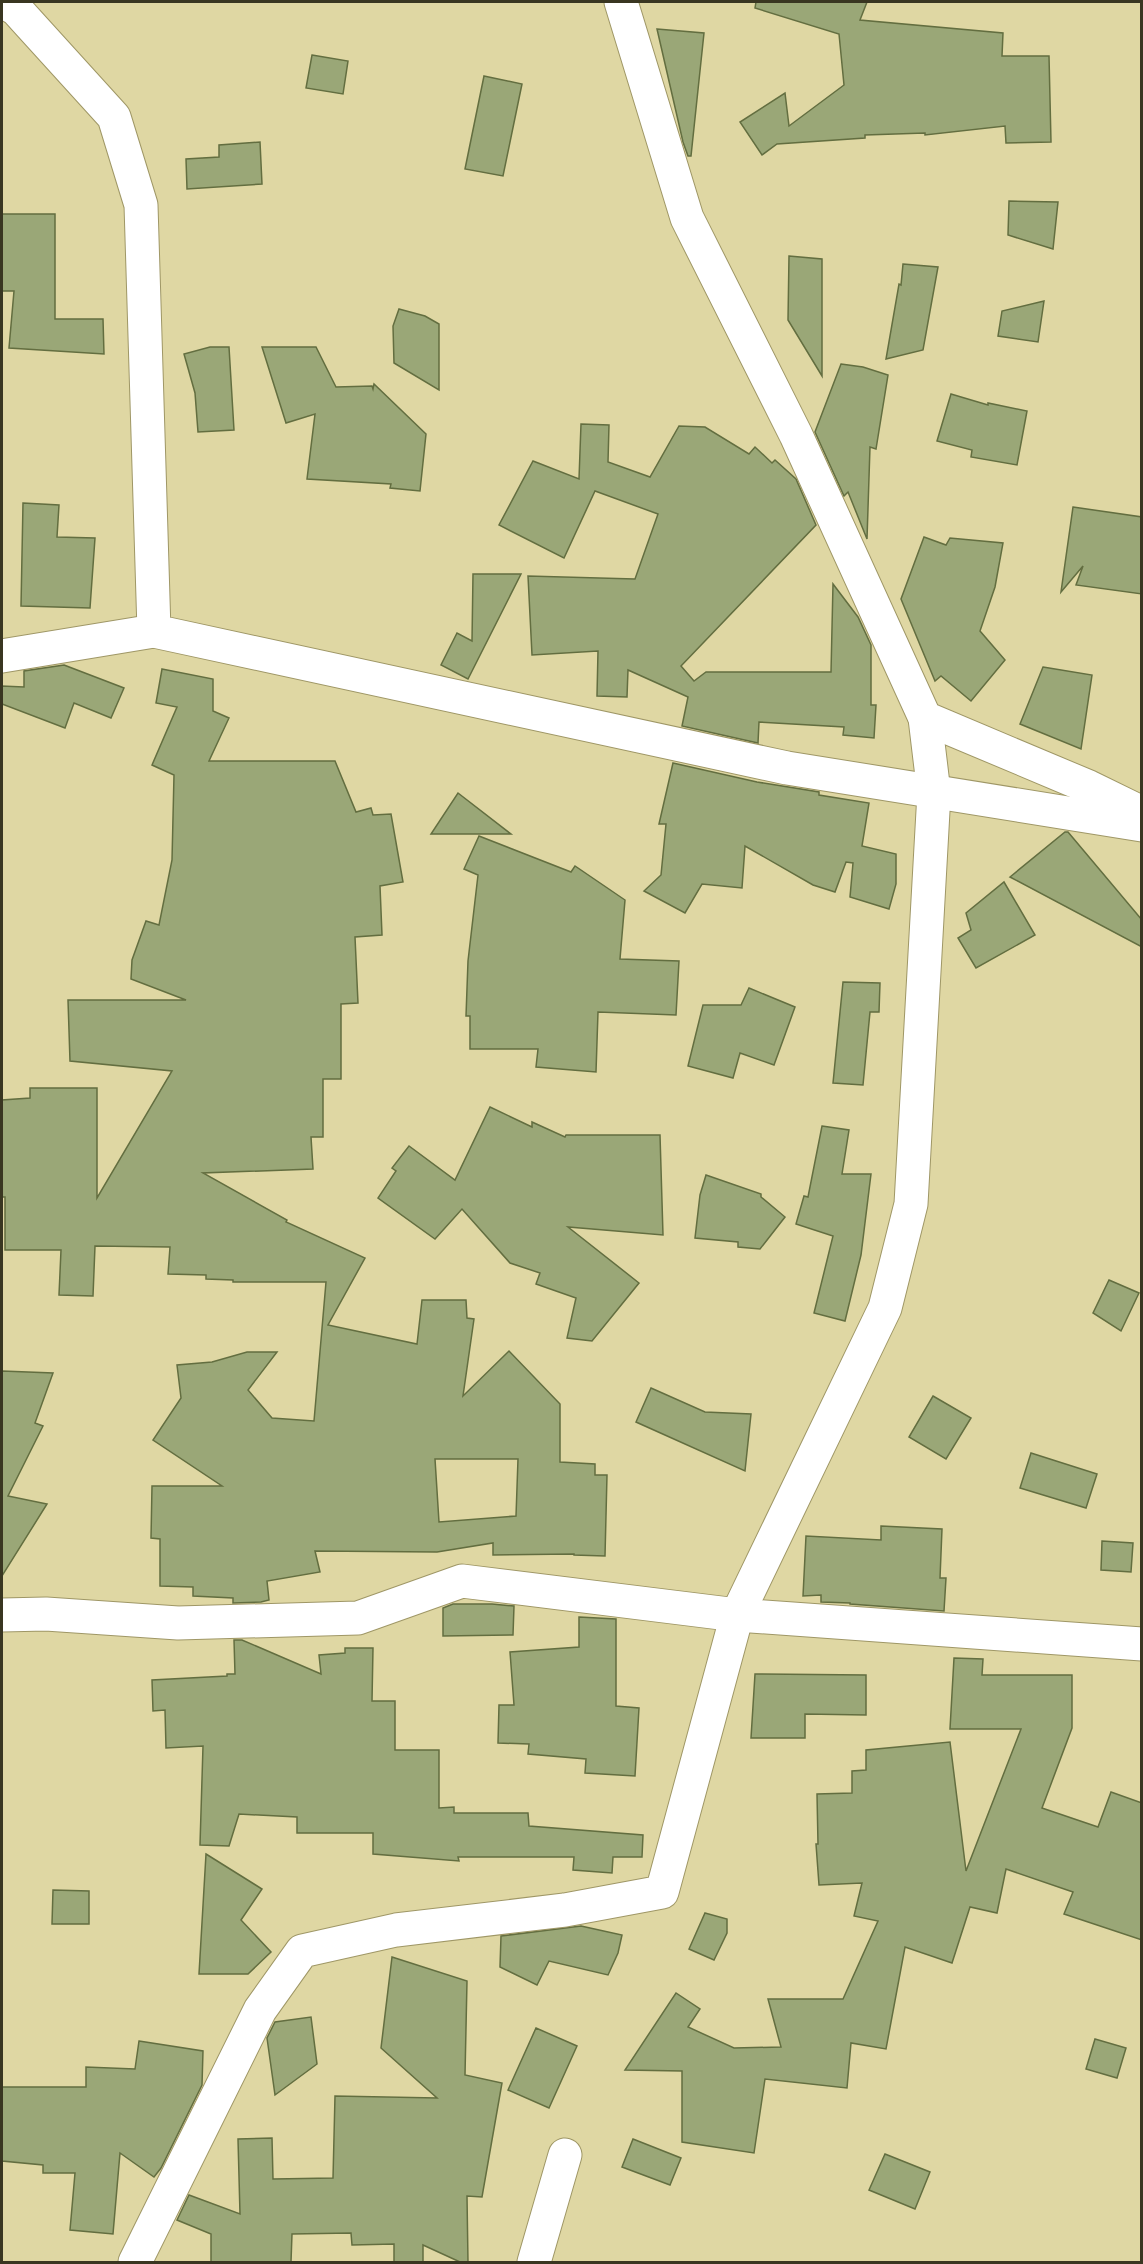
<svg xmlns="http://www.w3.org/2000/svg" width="1143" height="2264" viewBox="0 0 1143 2264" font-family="'IBM Plex Sans',sans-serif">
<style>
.building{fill:#9aa777;stroke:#636e40;stroke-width:1.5;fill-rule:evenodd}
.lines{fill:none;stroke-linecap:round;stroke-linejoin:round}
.minor-casing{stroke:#9f9766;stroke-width:35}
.minor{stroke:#fff;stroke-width:33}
</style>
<rect width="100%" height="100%" fill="#dfd7a3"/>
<g class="building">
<path d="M756,2h111l-7,18 143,13 -1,23h47l2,86 -45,1 -1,-17 -80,9v-2l-60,2v3l-88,6 -15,11 -22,-33 45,-29 4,33 55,-41 -5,-51 -84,-26z"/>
<path d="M657,29l47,4 -13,123h-3l-5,-14z"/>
<path d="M312,55l36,6 -5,33 -37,-6z"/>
<path d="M484,76l38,8 -19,92 -38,-7z"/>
<path d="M260,142l2,42 -75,5 -1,-30 33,-2v-12z"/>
<path d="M1009,201l49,1 -5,47 -45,-14z"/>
<path d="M2,214h53v105h48l1,35 -95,-6 5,-57h-12z"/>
<path d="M789,256l33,3v117l-34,-56z"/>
<path d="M903,264l35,3 -15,83 -37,9 13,-75 2,1z"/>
<path d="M1044,301l-6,41 -40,-6 4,-25z"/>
<path d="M399,309l26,7 14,8v66l-45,-27 -1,-37z"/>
<path d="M210,347h19l5,83 -36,2 -3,-39 -11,-39z"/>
<path d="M262,347h54l20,40 36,-1 1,3 1,-5 52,50 -6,57 -30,-3 1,-4 -84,-5 8,-65 -29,9z"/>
<path d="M841,364l22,3 25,8 -12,74 -6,-2 -3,92 -19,-47 -4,4 -29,-64z"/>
<path d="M951,394l37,11v-2l39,8 -10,54 -46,-8 1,-7 -35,-9z"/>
<path d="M581,424l28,1 -1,37 42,15 29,-51 26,1 44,27 6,-7 17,16 3,-3 21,19 20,46 -135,141 13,15 12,-9h125l2,-88 25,33 13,28v60h5l-2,33 -31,-3 1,-8 -85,-5 -1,21 -76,-17 6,-29 -60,-27 -1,27 -30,-1 1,-45 -66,4 -4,-79 107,3 23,-65 -63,-23 -31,67 -65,-33 34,-64 46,18z"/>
<path d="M23,503l36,2 -2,32 38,1 -5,70 -69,-2z"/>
<path d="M1073,507l69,10v77l-66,-9 7,-19 -22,26z"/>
<path d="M924,537l22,8 4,-7 53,5 -8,44 -15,44 25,29 -34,41 -30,-25 -6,5 -34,-82z"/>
<path d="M473,574h48l-53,105 -27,-14 16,-32 15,8z"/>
<path d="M64,665l60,23 -13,30 -37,-15 -9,25 -63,-24v-18l22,1v-16z"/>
<path d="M1043,667l49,8 -11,74 -61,-25z"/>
<path d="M162,669l51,10v32l16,7 -20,43h126l21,51 15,-4 2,7 18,-1 12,68 -23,4 2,49 -27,2 3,66 -17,1v75h-18v58h-12l2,32 -110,4 84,47 -1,2 79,36 -37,67 89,19 5,-44h44l1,18 7,1 -11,77 46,-45 51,53v58l35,2v11h12l-2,81 -31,-1v-1l-81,1v-12l-56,9 -122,-1 5,21 -53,9 2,19 -8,2 -28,1v-5l-40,-2v-9l-33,-1v-47l-9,-1 1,-52h70l-69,-46 28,-42 -4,-33 35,-3 35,-10h30l-29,38 24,28 42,3 12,-139h-93v-2l-27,-1v-4l-38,-1 2,-27 -75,-1 -2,50 -34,-1 2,-45h-56v-53h-3v-97l28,-2v-10h67v110l75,-127 -102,-10 -2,-61h118l-55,-21 1,-19 14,-39 13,4 13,-65 2,-85 -22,-10 25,-58 -21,-4zM435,1459h83l-2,57 -77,6z"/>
<path d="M673,763l84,19 62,10v3l50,8 -7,43 34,8v30l-7,25 -39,-12 3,-34 -7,-1 -11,30 -22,-7 -68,-39 -3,42 -40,-4 -17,29 -41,-22 17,-16 5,-51h-7z"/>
<path d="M458,793l53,41h-80z"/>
<path d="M1065,832h3l74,88v27l-132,-70z"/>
<path d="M479,836l92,36 4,-6 50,34 -5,59 59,2 -3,54 -78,-3 -2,60 -60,-5 2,-18h-68v-33h-4l2,-55 10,-86 -14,-6z"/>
<path d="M1004,882l31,53 -59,33 -18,-30 13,-8 -5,-17z"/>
<path d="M843,982l37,1 -1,29h-9l-7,73 -30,-2z"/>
<path d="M749,988l46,19 -21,58 -34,-12 -7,25 -45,-12 15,-61h38z"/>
<path d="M490,1107l42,20v-5l33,15 1,-2h94l3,100 -95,-8 71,56 -47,58 -25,-3 9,-40 -40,-14 4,-11 -30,-10 -48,-54 -27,30 -57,-41 18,-27 -4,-3 17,-22 46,34z"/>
<path d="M822,1126l27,4 -7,44h29l-10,81 -16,66 -31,-8 19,-77 -37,-12 8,-28 4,1z"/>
<path d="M706,1175l55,19v3l24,20 -25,32 -22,-2v-5l-43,-4 5,-43z"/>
<path d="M1109,1280l30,13 -18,38 -28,-18z"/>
<path d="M2,1371l51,2 -18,50 8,3 -35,70 39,8 -45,72z"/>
<path d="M651,1388l54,24 46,2 -6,57 -109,-49z"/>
<path d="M933,1396l38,22 -25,41 -37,-22z"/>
<path d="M1031,1453l66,21 -11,34 -66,-20z"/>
<path d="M881,1526l61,3 -2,49h6l-2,33 -94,-7v-1l-29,-1v-7l-18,1 3,-60 75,4z"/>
<path d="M1102,1541l31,2 -2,29 -30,-2z"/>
<path d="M453,1604h39l22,2 -1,29 -70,1v-28z"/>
<path d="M579,1617l37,2v87l23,2 -4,68 -50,-3 1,-14 -58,-5 1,-10 -31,-1 1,-38h15l-4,-53 69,-5z"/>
<path d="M234,1640h8l79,34 -2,-19 26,-2v-5h28l-1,53h23v49h44v58l15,-1v6h74l1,13 114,9 -1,22h-29l-1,16 -39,-3 1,-13h-116l1,4 -86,-7v-21h-76v-16l-58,-3 -10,32 -29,-1 3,-99 -37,2 -1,-38 -12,1 -1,-31 75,-4v-2h8z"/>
<path d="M954,1658l29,1 -1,16h90v53l-30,80 56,19 13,-35 31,11v137l-78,-26 9,-22 -67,-23 -9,44 -27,-6 -18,56 -47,-16 -19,102 -35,-6 -4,45 -82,-9 -11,74 -72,-11v-71l-57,-1 51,-77 24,16 -12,18 46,21 47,-1 -13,-48h75l35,-78 -24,-5 8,-33 -43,2 -3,-41h2l-1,-50 35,-1v-22l14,-1v-20l84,-8 16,129 55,-142h-71z"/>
<path d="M755,1674l111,1v40l-61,-1v24h-54z"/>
<path d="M206,1854l56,35 -21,31 30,32 -23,22h-49z"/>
<path d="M53,1890l36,1v33h-37z"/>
<path d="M705,1913l22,6v14l-13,27 -25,-11z"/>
<path d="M581,1926l41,9 -4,18 -10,22 -59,-14 -12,24 -37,-18 1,-31z"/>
<path d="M392,1957l75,24 -2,94 37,8 -20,114 -15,-1 1,66h-8l-37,-17v17h-29v-18l-42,1 -1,-12 -59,1 -1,28h-80v-28l-34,-14 12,-25 51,19 -2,-75 34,-1 1,41 60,-1 2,-82 102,2 -56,-50z"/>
<path d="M311,2017l6,47 -42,31 -8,-57 8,-16z"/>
<path d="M536,2028l41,18 -28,62 -41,-18z"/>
<path d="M1095,2039l31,9 -9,30 -31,-9z"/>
<path d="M139,2041l64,10 -1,34 -41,83 -7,9 -34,-24 -7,81 -43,-4 5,-57h-32v-8l-41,-4v-74h84v-20l49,2z"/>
<path d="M633,2139l48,19 -11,27 -48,-18z"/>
<path d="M885,2154l45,18 -15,37 -46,-19z"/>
</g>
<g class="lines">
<g class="minor-casing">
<g id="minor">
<path d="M3,2l13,7 9,10 89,98 27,88 13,426 633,137 355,57"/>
<path d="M621,2l66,216 109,217 129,283 164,69 53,26"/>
<path d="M2,656l152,-25"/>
<path d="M2,1615l44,-1 132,9 180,-5 104,-37 275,34 405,29"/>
<path d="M135,2262l125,-252 42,-59 94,-21 169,-20 97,-18 75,-277 148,-307 26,-104 23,-411 -9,-75"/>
<path d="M534,2262l31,-107"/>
</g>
</g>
<use href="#minor" class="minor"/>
</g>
<rect width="1143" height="2264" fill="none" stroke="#393621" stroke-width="6"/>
</svg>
